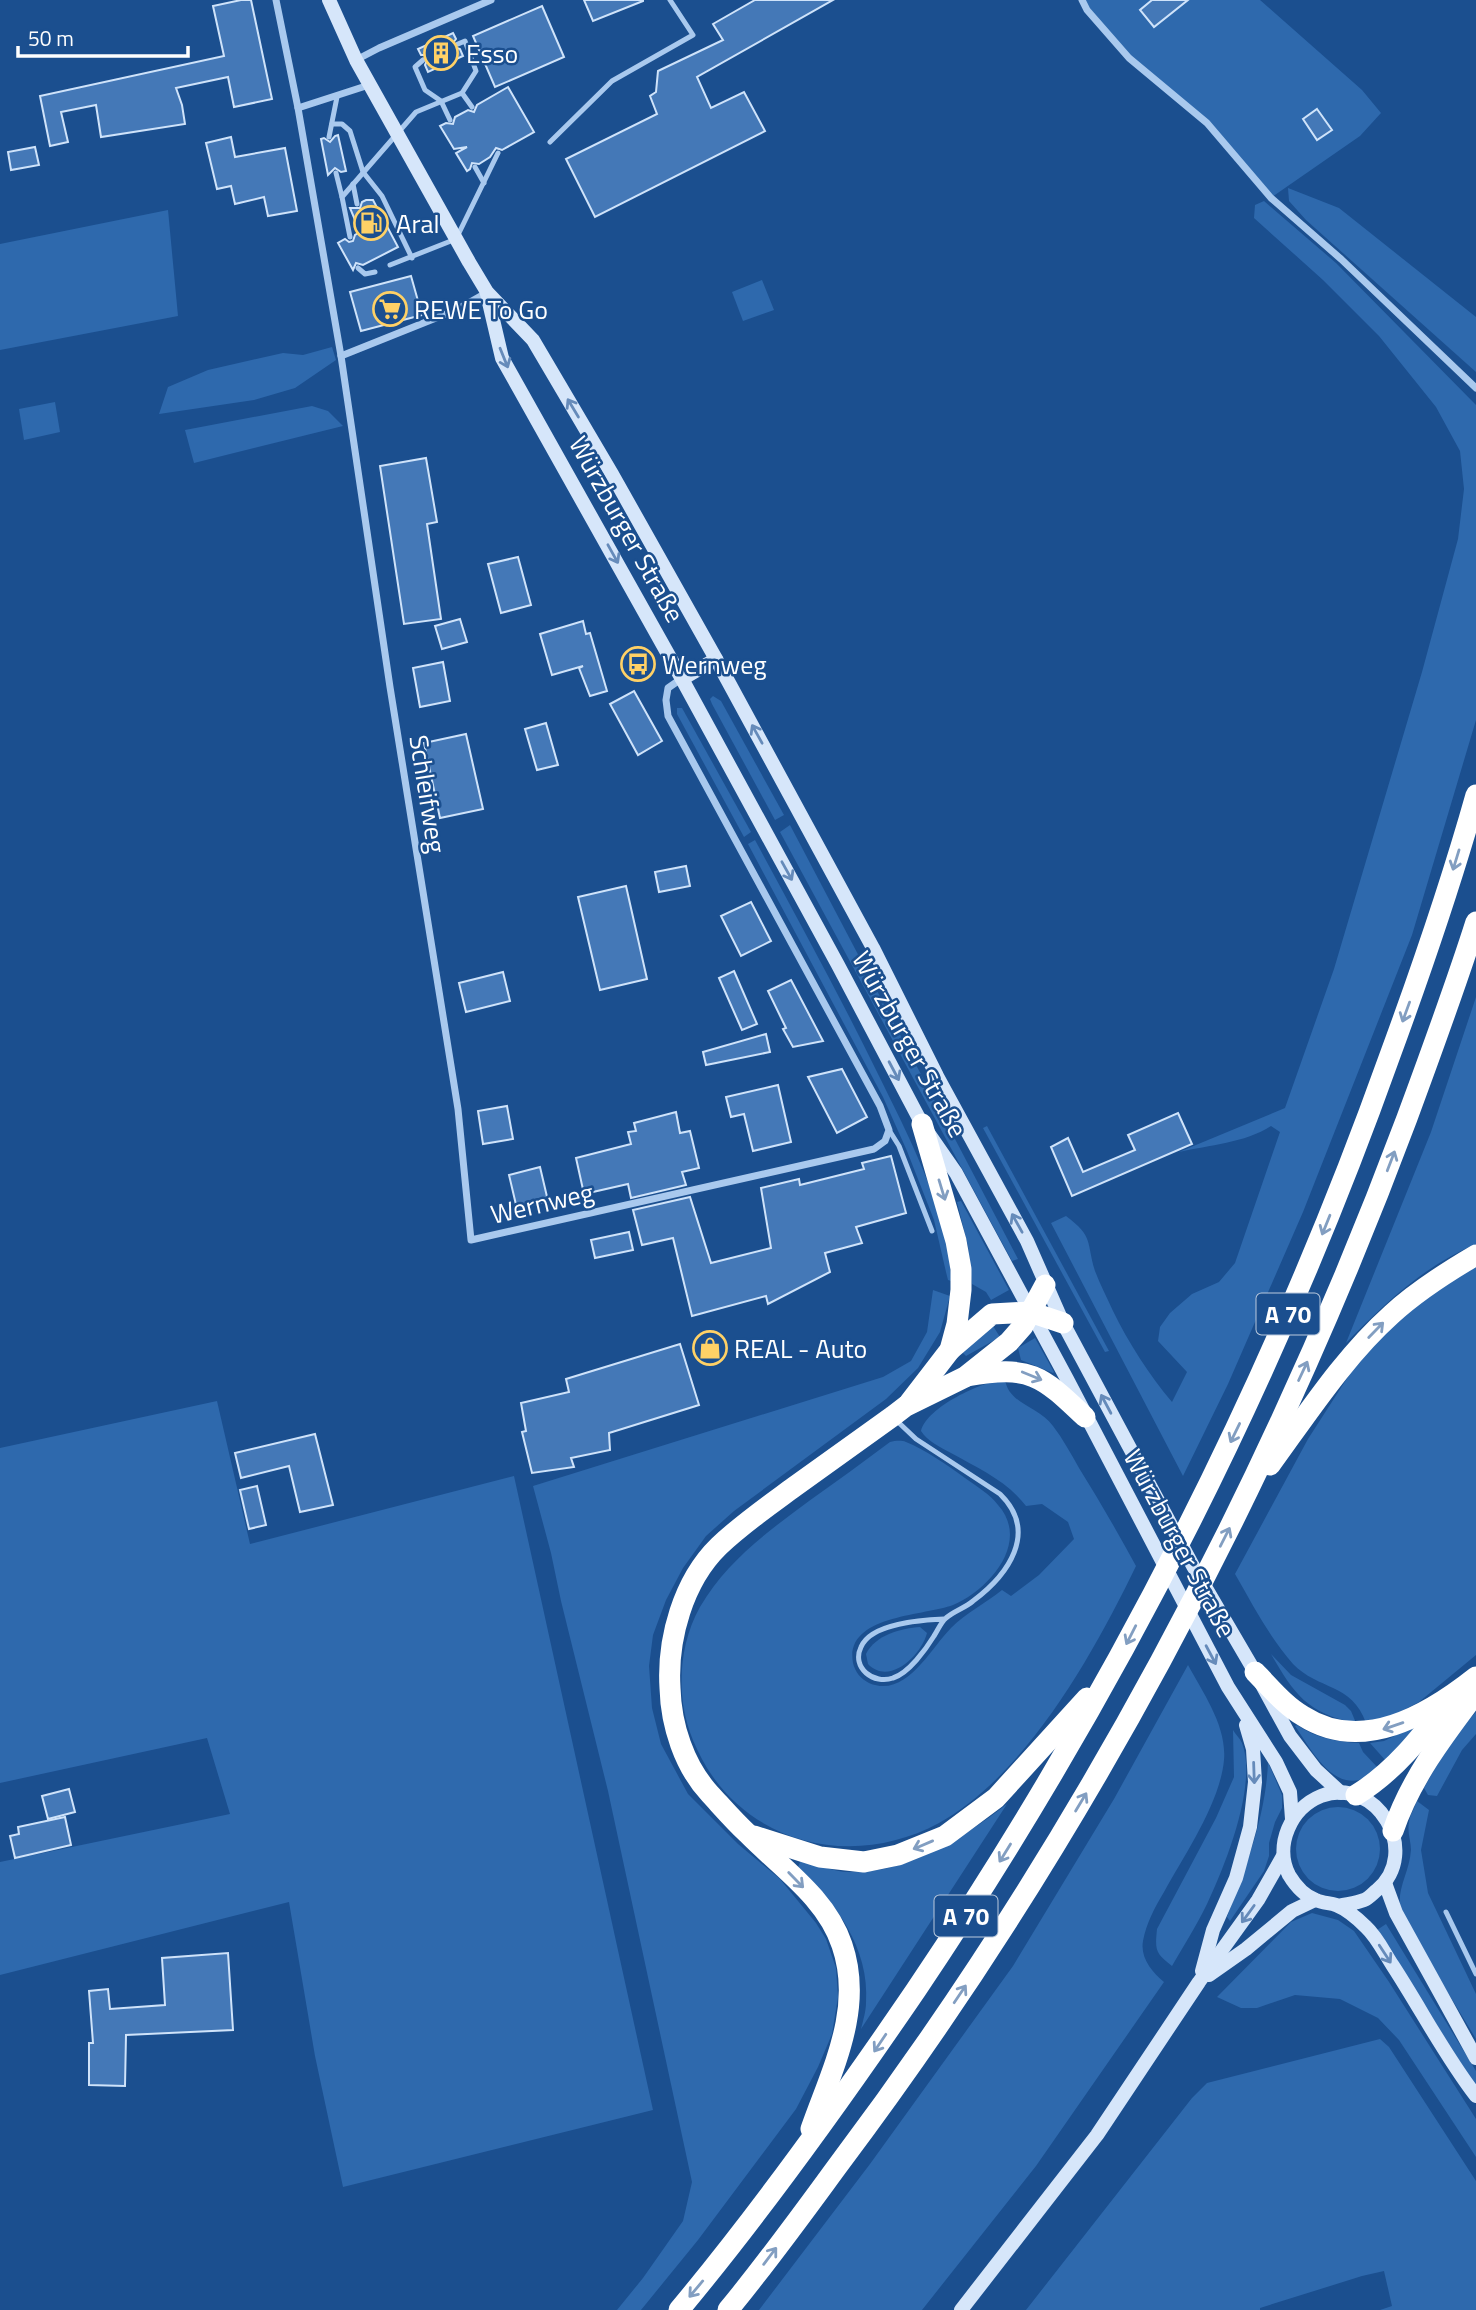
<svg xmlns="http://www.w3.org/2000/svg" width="1476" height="2310" viewBox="0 0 1476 2310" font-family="'Titillium Web',sans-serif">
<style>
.green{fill:#2e69ad}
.building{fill:#4478b7;stroke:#cfe3fa;stroke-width:2}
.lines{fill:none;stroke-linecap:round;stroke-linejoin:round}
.lane{stroke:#a9c9ee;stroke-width:5}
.street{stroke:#a9c9ee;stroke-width:7}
.secondary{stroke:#d6e6fa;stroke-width:14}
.highway{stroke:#fff;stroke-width:21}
.oneway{stroke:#668bba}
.oneway2{stroke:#829ec1}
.labels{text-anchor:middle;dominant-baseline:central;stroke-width:5;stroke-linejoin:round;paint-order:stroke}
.shield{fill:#1b4f8f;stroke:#bbcadd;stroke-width:2}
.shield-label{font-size:24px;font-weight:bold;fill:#fff}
.poi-label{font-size:26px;fill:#fff;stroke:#1b4f8f;text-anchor:start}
.street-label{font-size:26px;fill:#fff;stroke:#1b4f8f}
</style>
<rect width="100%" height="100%" fill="#1b4f8f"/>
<g class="green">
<path d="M1083,0h177l102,90 19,23 -21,23 -88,61 -64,-75 -79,-65z"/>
<path d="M1288,188l51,20 137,109v55l-170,-152 -17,-19z"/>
<path d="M1264,201l72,62 140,142v315l-64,215 -109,277 -75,172 -45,92 -132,-253 15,-7c28,21 20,25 29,55 5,13 12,27 18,40 15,31 37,65 59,91l15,-30 -29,-31 2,-14 10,-14 22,-19 27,-12 16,-19 45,-131 -9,-6c-26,17 -62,19 -92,26l106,-44 49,-139 88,-297 36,-133 6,-50 -4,-38 -24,-44 -57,-71 -56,-56 -69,-62 1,-13z"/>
<path d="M168,210l10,106 -178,34v-106z"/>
<path d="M762,280l12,30 -31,11 -11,-29z"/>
<path d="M332,347l4,13 -41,28 -41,12 -95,14 9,-27 40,-17 75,-17 20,2z"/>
<path d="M55,402l5,30 -36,8 -5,-31z"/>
<path d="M312,406l16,5 15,15 -149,37 -9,-33z"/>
<path d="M713,696l8,5 63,114 -9,5 -63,-116 -2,-5z"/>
<path d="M677,708h5l69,124 -7,5 -67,-123z"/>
<path d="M790,825l228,434 -6,2 -232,-429z"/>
<path d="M755,840c42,78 85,156 124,236 29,59 71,139 72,205l-3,-1 -2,-8 -12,-52 -27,-69 -24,-54 -135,-253z"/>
<path d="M1476,997v247c-51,21 -92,60 -130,99l85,-211z"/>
<path d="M987,1126l122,225 -4,1 -122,-224z"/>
<path d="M961,1201l48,89 -18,10 -5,-8 -14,-8 -4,-38 -11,-44z"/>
<path d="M1476,1263v392l-57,47 -23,12 -30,9c-14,-40 -48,-33 -73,-59 -24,-27 -40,-59 -58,-90l73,-135 45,-70 45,-52z"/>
<path d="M933,1290l17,6 -10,36 -22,36 -32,31 -152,112 -28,25 -23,32 -17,32 -13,35 -4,31 3,42 9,36 27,50 50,50 42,35 36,44 10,16 10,29 2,29 -6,37 -14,33 -22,42 -98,131 -57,70h-24l26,-32 40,-57 9,-39 -84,-391 -47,-190 -10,-48 -18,-67 350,-109 28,-16 16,-29z"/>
<path d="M993,1326l7,11 -34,19 -4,-4z"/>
<path d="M1035,1338l19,34 -1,1 -32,-13 -3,-12z"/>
<path d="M1005,1379c3,25 33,27 48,47 10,13 18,28 26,42 20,32 39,65 57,98 -42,87 -110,209 -197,257 -81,44 -182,25 -232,-55 -14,-24 -23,-47 -25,-74 -2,-30 3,-60 18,-87 26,-45 67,-75 109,-106 27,-19 54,-39 81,-59 5,-1 11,-2 16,0 20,8 41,23 59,36 11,8 25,16 33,27 33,37 -9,85 -45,100 -29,11 -109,10 -100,58 2,9 8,16 16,20 37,16 61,-34 82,-55 15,-15 35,-25 51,-38l9,6 28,-21 35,-36 -6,-17 -26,-18 -16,2c-19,-25 -48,-38 -75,-53 -11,-6 -24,-12 -30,-22 6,-24 60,-49 84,-52z"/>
<path d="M217,1401l33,143 264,-68 139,634 -310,77 -28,-131 -26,-154 -289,73v-113l230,-48 -23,-76 -207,45v-335z"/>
<path d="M920,1627l7,6c-6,23 -38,53 -59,31l-2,-10c9,-19 36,-26 54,-27z"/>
<path d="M1271,1654l20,21 54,30 6,6 5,12c-48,-9 -62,-29 -85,-69z"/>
<path d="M1188,1665c15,28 39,61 36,95 -4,43 -39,94 -60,132 -9,15 -18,32 -21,49 -3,17 9,31 21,41l-128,184 -114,144h-163l111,-146 143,-198 101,-167z"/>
<path d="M1476,1712v22l-14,16 -25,46 -9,-1 -4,-7c15,-27 30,-54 52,-76z"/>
<path d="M1297,1725c19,13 40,17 62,18l4,9 15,16c-6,5 -12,10 -19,12 -29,7 -50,-34 -64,-54z"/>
<path d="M1417,1725l-31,36 -16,-18 14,-2z"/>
<path d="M1233,1730c2,4 7,8 9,13 16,41 -17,123 -35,161 -10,21 -23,41 -35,62 -17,-13 -17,-16 -15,-37l59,-111 18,-41z"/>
<path d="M1268,1762l14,33v13l-7,14 -6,21v13l-5,15 -34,50 -3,-4c19,-49 39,-102 41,-155z"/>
<path d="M1417,1801l12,9 -8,40 7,43 48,101v45l-74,-122c-8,-27 7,-41 9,-67 0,-9 -4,-18 -2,-28 1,-7 6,-15 8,-21z"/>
<path d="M1007,1804l-146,225c2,-8 5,-18 5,-26 4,-55 -31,-101 -68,-136l3,-7c15,4 33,12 48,12 58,2 114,-34 158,-68z"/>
<circle cx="1338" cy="1849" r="42"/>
<path d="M1312,1913l26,7 16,11 35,51 87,137v38l-77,-117 -21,-22 -38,-19 -45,-4 -38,13h-16l-24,-11 74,-75z"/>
<path d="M1386,1924l90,147v16l-99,-157z"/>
<path d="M1380,2039l9,8 87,134v129h-96l12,-4 -8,-35 -22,5 -102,32v2h-234l166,-212 15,-15z"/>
</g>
<g class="building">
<path d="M241,0h10l21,99 -38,8 -6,-30 -52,11 6,17 3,19 -84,13 -5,-32 -35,7 7,30 -18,4 -10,-50 184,-40 -11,-50z"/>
<path d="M584,0h59v1l-50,20z"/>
<path d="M755,0h78l-136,77 14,31 33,-16 21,39 -170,86 -29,-58 91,-45 -7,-18 6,-4 2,-21 65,-31 -10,-16z"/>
<path d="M1152,0h36l-34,27 -14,-17z"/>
<path d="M542,6l22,51 -69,30 -22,-51z"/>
<path d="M453,33l3,6 -3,4 1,4 6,2 3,7 -35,16 -3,-7 3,-7 -3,-3h-4l-3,-6z"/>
<path d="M508,87l26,45 -32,18 -6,-2 -6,9 -11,7 -7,-1 -2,6 -3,2 -11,-18 11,-6 -13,2 -14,-23 6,-3 7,1 2,-7 13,-7 6,2 3,-7z"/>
<path d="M1317,109l15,21 -15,10 -14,-21z"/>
<path d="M338,135l8,36 -5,1 -6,-4 -7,7 -7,-36 3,-1 6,4 5,-6z"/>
<path d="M231,137l4,20 50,-9 12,63 -29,5 -4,-19 -29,7 -4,-18 -14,3 -11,-46z"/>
<path d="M35,147l4,18 -28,5 -3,-18z"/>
<path d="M366,200h7l25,47 -35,18 -7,-2 -3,7 -15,-27 7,-4 4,3 4,-1 2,-6 5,-3 -10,-24h10l2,-6z"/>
<path d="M411,276l11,39 -61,16 -11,-39z"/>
<path d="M426,458l11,64 -10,2 14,95 -37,5 -24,-158z"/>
<path d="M518,557l13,48 -30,8 -13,-49z"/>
<path d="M460,619l7,23 -25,7 -7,-23z"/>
<path d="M583,621l3,13 4,-1 17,58 -17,5 -11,-28 4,-2 -31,9 -12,-41z"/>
<path d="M443,662l7,39 -30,6 -7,-39z"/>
<path d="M634,691l28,50 -24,14 -28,-51z"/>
<path d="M546,723l12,42 -21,5 -12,-41z"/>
<path d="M466,734l17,75 -43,9 -16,-75z"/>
<path d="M686,866l4,20 -31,6 -4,-20z"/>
<path d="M626,886l21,93 -47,11 -22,-93z"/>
<path d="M751,902l20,39 -30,15 -20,-40z"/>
<path d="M734,971l23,53 -15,6 -23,-52z"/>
<path d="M503,972l7,29 -44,11 -7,-29z"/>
<path d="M791,980l32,61 -30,6 -10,-18 3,-1 -18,-37z"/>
<path d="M766,1034l4,18 -64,13 -3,-13z"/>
<path d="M842,1069l25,48 -30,16 -29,-56z"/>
<path d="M778,1085l13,57 -38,9 -9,-37 -13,3 -5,-20z"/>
<path d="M507,1106l6,33 -30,5 -5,-33z"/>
<path d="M676,1112l4,21 10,-2 9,37 -17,4 4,13 -55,13 -3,-14 -44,10 -8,-36 55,-14 -3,-12 8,-1 -2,-8z"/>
<path d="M1178,1113l14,31 -120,52 -21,-49 17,-9 15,34 52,-22 -7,-15z"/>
<path d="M891,1156l15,57 -50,14 6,16 -37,10 5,19 -62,32 -2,-8 -74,20 -19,-78 -31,7 -9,-35 57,-13 21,66 60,-15 -10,-60 38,-9 1,6 64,-16 -2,-6z"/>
<path d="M540,1167l8,34 -31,8 -8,-34z"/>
<path d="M629,1232l4,18 -38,8 -4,-18z"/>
<path d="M680,1344l19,61 -90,28 1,17 -39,8 3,9 -42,6 -10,-41 4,-1 -5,-28 48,-11 -3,-13z"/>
<path d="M315,1434l18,71 -33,7 -11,-46 -48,12 -6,-25z"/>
<path d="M257,1486l9,39 -17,4 -9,-39z"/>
<path d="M69,1789l6,23 -27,7 -6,-23z"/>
<path d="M65,1817l6,28 -56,13 -5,-22 9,-2 -1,-7z"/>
<path d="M228,1953l5,77 -107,5 -1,51 -36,-1v-42h4l-4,-52 19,-2 2,20 55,-4 -3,-47z"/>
</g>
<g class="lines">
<g class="lane">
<path d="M458,44l7,-3 11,30 -14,22"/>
<path d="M423,60l-8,7 10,23 16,11 9,19"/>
<path d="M332,124h10l8,7 13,41 19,24 30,62"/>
<path d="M329,137l8,-40"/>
<path d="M550,142l62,-61 81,-46 -23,-35"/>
<path d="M475,167l9,16"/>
<path d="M336,173l6,24"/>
<path d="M353,184l4,20"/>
<path d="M350,237l-8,-40 74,-85 46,-19 10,14"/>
<path d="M390,265l66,-26 42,-86"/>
<path d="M358,268l7,6 10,-2"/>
<path d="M889,1130l10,16 33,85"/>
<path d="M897,1421l19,18 84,55c39,38 8,81 -27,107 -8,7 -19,10 -27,17 -5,4 -8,12 -12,18 -8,13 -25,37 -41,42 -19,7 -42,-10 -32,-31 10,-24 61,-27 83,-28"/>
<path d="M1446,1912l30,62"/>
</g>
<g class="street">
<path d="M276,0l22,108 43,248 49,331 68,422 13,131 403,-91 11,-8 4,-11 -9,-24 -212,-390 -2,-16 2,-12 13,-9"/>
<path d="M1082,0l5,10 42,48 78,65 64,75 70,61 135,129"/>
<path d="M356,60l23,-12 112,-48"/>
<path d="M298,108l71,-23"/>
<path d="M341,356l115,-46 30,-17"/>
</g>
<g class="secondary">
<path d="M329,0l27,60 113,202 18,30 46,48 79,134 104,185 157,289 64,128 90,165 36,82 130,243 62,106 35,64 26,34 25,23"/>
<path d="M487,294l15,64 180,321 156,286 84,159 34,49 111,206 161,308 48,75 14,30 2,27"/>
<path d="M682,679l34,-20"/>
<path d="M1385,1883l11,30 80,145"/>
<path d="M1338,1906c8,-2 19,-3 26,-6 5,-2 9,-7 13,-10 45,-38 0,-115 -56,-94 -30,12 -47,49 -32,79 6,10 16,21 27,25 6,3 14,3 20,5 10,4 23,15 30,22 11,10 19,27 27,39 28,43 52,90 83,130"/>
<path d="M1202,1971l11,-41 23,-52 14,-51 5,-45 -2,-33 -7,-24"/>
<path d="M1209,1975l37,-26 46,-38 23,-11"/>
<path d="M961,2310l136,-175 102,-153 59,-82 25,-44"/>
</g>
<g class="highway">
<path d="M950,1350l42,-36 38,-2 33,11"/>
<path d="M967,1376c63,-11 74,-1 118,41"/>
<path d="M910,1402l40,-52 7,-26 4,-34v-21l-5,-28 -34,-117"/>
<path d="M1270,1465c38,-52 74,-108 122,-151 25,-23 55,-42 84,-59"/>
<path d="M1255,1672c15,15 29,33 48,44 59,38 125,-1 173,-39"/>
<path d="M1356,1795c38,-23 65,-58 92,-93"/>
<path d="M1393,1831c17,-51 51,-96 83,-138"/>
<path d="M754,1836l66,21 44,5 34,-7 47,-19 51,-38 91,-100"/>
<path d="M811,2129c21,-60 53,-120 31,-184 -16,-48 -62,-78 -95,-112 -13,-12 -25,-26 -37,-39 -26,-28 -39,-69 -40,-106 -3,-49 13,-107 49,-142 23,-22 49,-40 75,-59 33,-24 66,-47 99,-71l13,-10 59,-29 44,-35 14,-16 22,-41"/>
<path d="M679,2310c85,-102 162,-210 237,-320 195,-290 355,-602 473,-932 32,-87 62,-174 87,-263"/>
<path d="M728,2310c39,-47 75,-97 111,-146 239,-318 429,-674 568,-1046 24,-65 48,-130 69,-196"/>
</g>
</g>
<defs><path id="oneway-shaft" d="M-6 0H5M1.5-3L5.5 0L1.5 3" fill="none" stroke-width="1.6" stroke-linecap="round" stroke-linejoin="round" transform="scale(1.75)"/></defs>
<g class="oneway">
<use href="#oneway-shaft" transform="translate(504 358) rotate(68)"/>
<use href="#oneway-shaft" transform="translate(573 408) rotate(-121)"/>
<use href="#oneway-shaft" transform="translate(613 554) rotate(61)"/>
<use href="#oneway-shaft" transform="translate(757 734) rotate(-119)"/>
<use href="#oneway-shaft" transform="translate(787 871) rotate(61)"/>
<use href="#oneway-shaft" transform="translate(894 1071) rotate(62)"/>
<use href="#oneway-shaft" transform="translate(1017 1223) rotate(-119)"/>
<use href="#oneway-shaft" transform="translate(1106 1404) rotate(-118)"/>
<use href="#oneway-shaft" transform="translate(1211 1655) rotate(62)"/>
<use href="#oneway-shaft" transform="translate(1254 1773) rotate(88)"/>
<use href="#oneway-shaft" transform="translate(1248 1914) rotate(126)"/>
<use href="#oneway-shaft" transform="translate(1385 1954) rotate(57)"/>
</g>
<g class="oneway2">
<use href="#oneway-shaft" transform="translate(1456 860) rotate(107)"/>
<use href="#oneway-shaft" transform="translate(1406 1012) rotate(110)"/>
<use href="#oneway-shaft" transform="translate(1391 1161) rotate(-69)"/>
<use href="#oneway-shaft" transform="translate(942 1190) rotate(73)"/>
<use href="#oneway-shaft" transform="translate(1326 1225) rotate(112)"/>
<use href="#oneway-shaft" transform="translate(1376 1330) rotate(-46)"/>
<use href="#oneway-shaft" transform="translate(1303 1371) rotate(-65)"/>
<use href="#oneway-shaft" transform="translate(1032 1376) rotate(22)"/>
<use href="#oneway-shaft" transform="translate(1235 1433) rotate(116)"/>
<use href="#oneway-shaft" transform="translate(1225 1537) rotate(-63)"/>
<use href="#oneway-shaft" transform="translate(1131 1635) rotate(117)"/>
<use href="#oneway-shaft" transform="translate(1393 1726) rotate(161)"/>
<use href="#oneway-shaft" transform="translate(1081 1802) rotate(-59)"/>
<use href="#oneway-shaft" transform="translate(923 1845) rotate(157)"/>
<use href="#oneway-shaft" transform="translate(1005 1853) rotate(122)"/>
<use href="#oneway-shaft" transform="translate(796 1880) rotate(46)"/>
<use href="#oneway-shaft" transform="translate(960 1994) rotate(-56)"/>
<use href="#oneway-shaft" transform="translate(880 2043) rotate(124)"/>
<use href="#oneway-shaft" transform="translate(770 2256) rotate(-53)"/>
<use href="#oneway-shaft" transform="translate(696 2289) rotate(130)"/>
</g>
<defs>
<g id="building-ring" transform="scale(1.75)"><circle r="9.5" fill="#1b4f8f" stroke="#ffd166" stroke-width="1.5"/><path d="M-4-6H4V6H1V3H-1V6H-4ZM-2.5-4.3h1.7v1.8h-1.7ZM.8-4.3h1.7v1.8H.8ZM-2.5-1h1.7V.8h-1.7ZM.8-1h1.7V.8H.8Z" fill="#ffd166"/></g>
<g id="fuel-ring" transform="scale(1.75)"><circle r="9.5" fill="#1b4f8f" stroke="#ffd166" stroke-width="1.5"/><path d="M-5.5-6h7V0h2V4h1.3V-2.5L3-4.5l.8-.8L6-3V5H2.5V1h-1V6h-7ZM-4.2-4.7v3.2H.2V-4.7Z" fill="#ffd166"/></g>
<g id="supermarket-ring" transform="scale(1.75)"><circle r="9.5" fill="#1b4f8f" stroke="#ffd166" stroke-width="1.5"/><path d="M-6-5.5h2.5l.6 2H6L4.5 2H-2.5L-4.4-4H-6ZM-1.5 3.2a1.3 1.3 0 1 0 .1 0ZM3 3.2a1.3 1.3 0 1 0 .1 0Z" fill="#ffd166"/></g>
<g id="bus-ring" transform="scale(1.75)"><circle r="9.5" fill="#1b4f8f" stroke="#ffd166" stroke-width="1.5"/><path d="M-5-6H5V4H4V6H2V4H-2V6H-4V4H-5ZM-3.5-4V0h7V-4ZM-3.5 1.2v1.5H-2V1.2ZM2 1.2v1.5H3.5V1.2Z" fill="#ffd166"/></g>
<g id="shop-ring" transform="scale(1.75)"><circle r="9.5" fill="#1b4f8f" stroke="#ffd166" stroke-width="1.5"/><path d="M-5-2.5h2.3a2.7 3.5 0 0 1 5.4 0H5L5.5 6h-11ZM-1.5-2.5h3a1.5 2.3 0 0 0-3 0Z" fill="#ffd166"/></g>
</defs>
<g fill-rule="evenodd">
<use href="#building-ring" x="441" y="53"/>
<use href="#fuel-ring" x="371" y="223"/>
<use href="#supermarket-ring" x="390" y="309"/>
<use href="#bus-ring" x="638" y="664"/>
<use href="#shop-ring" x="710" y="1348"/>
</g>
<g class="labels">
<g class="shield">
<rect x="1256.5" y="1293.5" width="63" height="41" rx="5"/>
<rect x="934.5" y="1895.5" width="63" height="41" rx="5"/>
</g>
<g class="shield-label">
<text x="1288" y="1314">A 70</text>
<text x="966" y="1916">A 70</text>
</g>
<g class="poi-label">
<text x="466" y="53">Esso</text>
<text x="396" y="223">Aral</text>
<text x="414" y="309">REWE To Go</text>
<text x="662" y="664">Wernweg</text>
<text x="734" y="1348">REAL - Auto</text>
</g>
<g class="street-label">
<text transform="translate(627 529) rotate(61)">Würzburger Straße</text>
<text transform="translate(428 794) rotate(81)">Schleifweg</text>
<text transform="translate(910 1044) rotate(61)">Würzburger Straße</text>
<text transform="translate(542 1203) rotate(-13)">Wernweg</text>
<text transform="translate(1180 1543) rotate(62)">Würzburger Straße</text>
</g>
</g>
<path d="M18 46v10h170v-10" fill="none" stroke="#ffffff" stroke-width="3.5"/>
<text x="28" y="46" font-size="21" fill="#ffffff" stroke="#1b4f8f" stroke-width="5" paint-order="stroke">50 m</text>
</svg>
